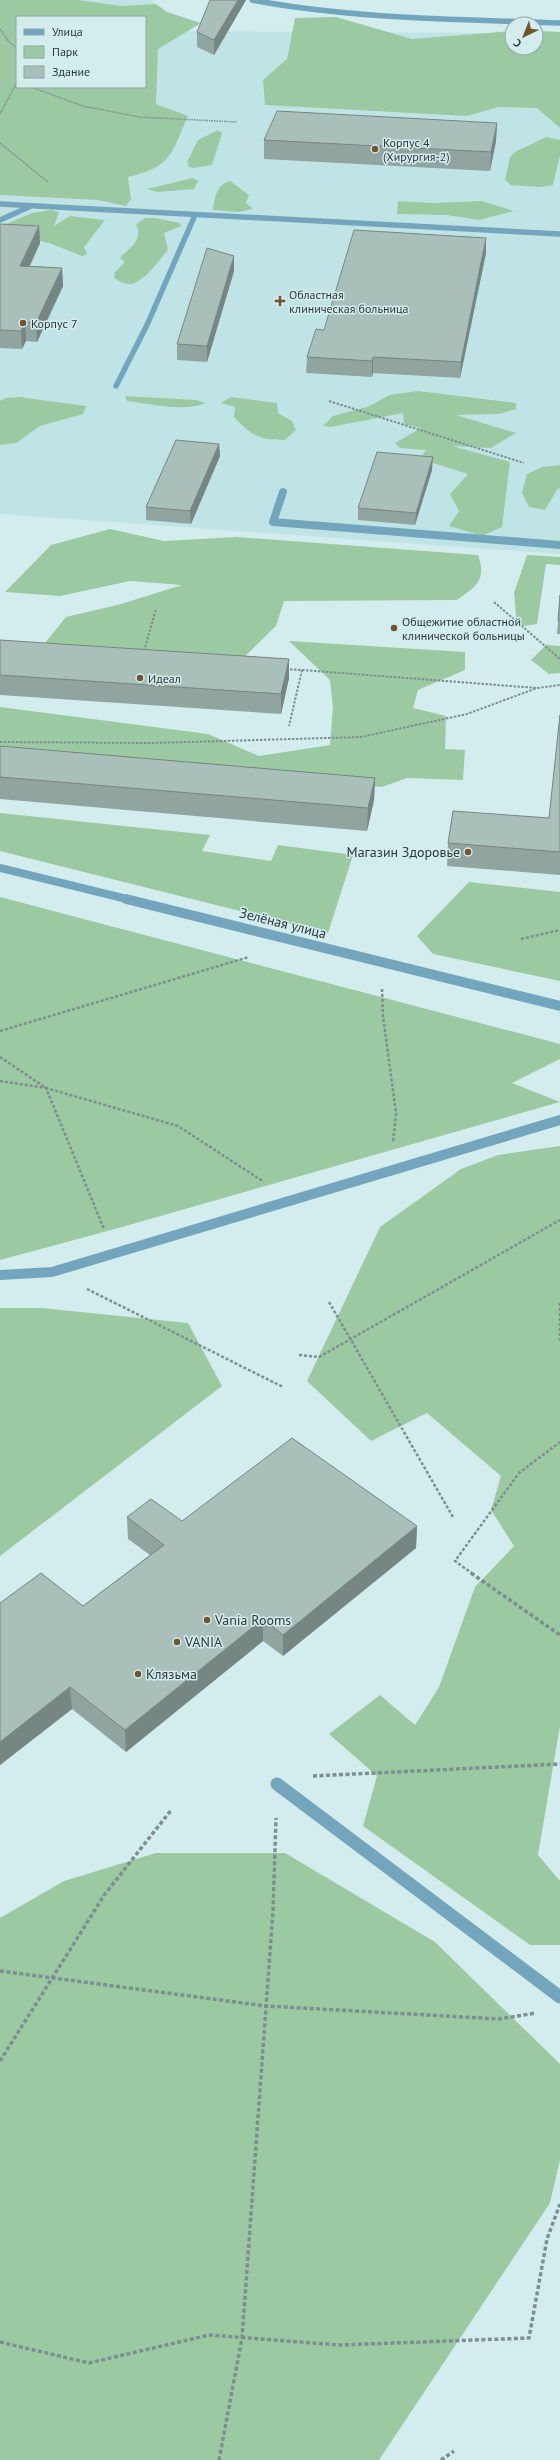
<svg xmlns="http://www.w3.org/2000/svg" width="560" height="2460" viewBox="0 0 560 2460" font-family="'PT Sans',sans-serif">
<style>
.built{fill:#c0e4e6;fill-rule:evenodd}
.green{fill:#9bcaa2;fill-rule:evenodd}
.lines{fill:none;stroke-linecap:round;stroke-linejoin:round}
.path-far3{stroke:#7d8e90;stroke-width:1.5;stroke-dasharray:1.5 1;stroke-linecap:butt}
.path-far2{stroke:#7d8e90;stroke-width:2;stroke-dasharray:2.5 1.5;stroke-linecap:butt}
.path-far1{stroke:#7d8e90;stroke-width:2.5;stroke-dasharray:3 2;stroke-linecap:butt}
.path{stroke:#7d8e90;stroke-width:3.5;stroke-dasharray:4 2.5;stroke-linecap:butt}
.service-far3{stroke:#73a6bd;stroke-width:5.5}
.service-far2{stroke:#73a6bd;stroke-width:8}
.service-far1{stroke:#73a6bd;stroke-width:10}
.service{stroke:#73a6bd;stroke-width:13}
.minor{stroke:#73a6bd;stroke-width:5.5}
.tertiary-far1{stroke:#73a6bd;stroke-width:8}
.tertiary{stroke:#73a6bd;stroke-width:10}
.wall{fill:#90a59f}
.shaded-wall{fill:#768682}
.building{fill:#a8c0b9;stroke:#768682}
.poi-dot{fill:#75532b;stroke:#d3edef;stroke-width:1.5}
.labels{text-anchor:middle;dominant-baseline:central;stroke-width:3;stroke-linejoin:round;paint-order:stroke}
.far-poi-label{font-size:12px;fill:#2e3839;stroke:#d3edef;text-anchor:start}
.poi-label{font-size:14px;fill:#2e3839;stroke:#d3edef;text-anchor:start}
.street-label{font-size:14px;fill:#2e3839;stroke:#d3edef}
</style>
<rect width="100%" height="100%" fill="#d3edef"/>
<path class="built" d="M0,0h152l18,31 342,2v15h24l24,-14v520l-560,-40zM17,17h128v70h-128z"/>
<g class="green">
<path d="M0,0h78l43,6 35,-2 11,8 34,11 -43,26 -2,55 32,12c-17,38 -15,50 -60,61l3,22 -5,7 -28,-6 -98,-5zM17,17h128v70h-128z"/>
<path d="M336,17l76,22 100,-8v17h24v-17l24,1v96l-23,-20 -38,-1 -32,9 -202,-11 -2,-25 24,-21 8,-41z"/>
<path d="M218,130l4,3 -10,32 -18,3 -5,-1 -2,-5 11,-22z"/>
<path d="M546,137l14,3v15l-7,30 -14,2 -28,-2 -6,-5 5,-23 5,-5z"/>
<path d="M193,178l5,3 -4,8 -37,3 -10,-3z"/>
<path d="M230,181l19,14 -3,8 7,6 -15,3 -25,-2c2,-13 3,-25 17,-29z"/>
<path d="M398,201l35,2 49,-2 32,10 -35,9 -32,-5 -50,-1z"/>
<path d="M51,210l8,2 -5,14 16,-10 35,4 -21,27 3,7 -5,2 -33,-13 -30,-7 -17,-10 30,-13z"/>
<path d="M145,218h10l25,5 1,3 -17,7 4,17c-9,10 -22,30 -36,34 -6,1 -13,-3 -18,-6l1,-6 10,-10 -5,-4c10,-11 24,-18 16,-34z"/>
<path d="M418,391l98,12v6l-17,5 -43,1 60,18 -25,15 -39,-2 58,16 -8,65 -20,9 -33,-10 10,-15 -9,-17 18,-20 -48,-15 6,-9 -26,-2 -5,-5 26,-15 -17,-4 -1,-11 -72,14 -8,-1 10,-10 37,-10 19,-11z"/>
<path d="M125,396l71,4 10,3c-23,9 -54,1 -79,-2z"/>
<path d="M19,397l67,9 -3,8 -43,12 -24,17 -16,2v-44l5,-3z"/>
<path d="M231,397l46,6 1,10 14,8 4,9 -11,10c-26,0 -33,-4 -51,-23l1,-10 -14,-4z"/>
<path d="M560,465v24l-2,-1 -13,22 -16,-3 -7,-14 5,-19 15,-7z"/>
<path d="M110,529l54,12 72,-4 242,18c9,25 -2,32 -21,45l-173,1 -8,25 -34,33 -205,-6 29,-36 55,-13 61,-19 -52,-4 -70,15 -55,-4 46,-47z"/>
<path d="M527,555l33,2v8l-14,-1 -9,60 -20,3 -3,-34z"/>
<path d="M289,641l176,11v18l-47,20 -5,18 33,8 -1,33 20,1 -2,30 -56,-2 -25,9 -382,-30v-50l208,27 51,22 71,-11 3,-38 -3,-27z"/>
<path d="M546,645l14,1v27l-11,1 -18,-14z"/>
<path d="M0,813l210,22 -8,16 69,10 7,-16 75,10 -25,78 -328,-82z"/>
<path d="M469,882l91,10v89l-127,-27 -16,-18z"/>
<path d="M0,897l560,147v15l-48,24 48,19 -445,127 -115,31z"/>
<path d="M560,1146v580l-22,129 22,26v64h-30l-167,-119 14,-50 -48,-42 51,-39 35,30 24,-38 36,-100 39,-41 -23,-36 10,-34 -74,-63 -56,28 -64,-60 73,-154 81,-58 37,-14z"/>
<path d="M0,1308h42l146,15 34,63 -222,170z"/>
<path d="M156,1853h129l150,89 125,122v96l-10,43 -171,257h-379v-542l64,-37z"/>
</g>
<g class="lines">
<g class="path-far3">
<path d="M0,29l9,13 8,6"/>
<path d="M31,87l52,19 56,11 98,5"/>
<path d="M0,114l17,-32"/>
<path d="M0,143l48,39"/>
</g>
<g class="path-far2">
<path d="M329,401l195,62"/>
<path d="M494,602l66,57"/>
<path d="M144,651l12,-42"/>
<path d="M286,669l16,1 -13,56"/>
<path d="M302,670l235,18 23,-3"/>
<path d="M0,742l153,1 208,-6 106,-23 70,-26"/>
</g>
<g class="path-far1">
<path d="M521,939l39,-9"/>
<path d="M382,989l1,27 13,97 -3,30"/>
<path d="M0,1031l249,-74"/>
<path d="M0,1057l46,31 132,38 86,56"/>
<path d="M0,1081l46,7 58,141"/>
<path d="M87,1289l196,98"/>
<path d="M329,1302l124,215"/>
<path d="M560,1303v39"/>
<path d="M299,1355l20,2 241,-137"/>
<path d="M473,1574l-18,-13 64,-88 41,-31"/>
</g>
<g class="path">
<path d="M471,1573l89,62"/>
<path d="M313,1776l247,-12"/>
<path d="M0,1971l266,35 233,13 37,-6"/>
<path d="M0,2061l105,-167 67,-85"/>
<path d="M0,2342l89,21 120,-28 130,10 190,-7 18,-99 13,-35"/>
<path d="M219,2460l23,-122 31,-427 3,-93"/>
<path d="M441,2460l13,-9"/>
</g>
<g class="service-far3">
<path d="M0,204l560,30"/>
<path d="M0,220l29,-13"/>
<path d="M116,386l31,-61 48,-110"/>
</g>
<path class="service-far2" d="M283,492l-10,30 287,23"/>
<path class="service-far1" d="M0,1275l52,-3 508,-152"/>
<path class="service" d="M277,1784l283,213"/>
<path class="minor" d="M252,0c101,19 205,19 308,23"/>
<path class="tertiary-far1" d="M0,868l131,32"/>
<path class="tertiary" d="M126,899l434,107"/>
</g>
<g class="wall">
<path d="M246,0l-32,55 -17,-8v-15z"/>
<path d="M497,123l-1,18 -6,30 -226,-12v-19z"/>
<path d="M0,224l39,2 1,17 -10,23 32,2 1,18 -26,56 -11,-1 -4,8 -22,-1z"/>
<path d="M486,253l-26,125 -87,-5 -1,4 -66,-4 1,-16 17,-27z"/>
<path d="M234,256v15l-27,91 -30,-2v-16z"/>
<path d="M219,444l1,12 -29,68 -45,-4v-13z"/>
<path d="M432,470l-17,55 -57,-5v-12z"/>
<path d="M560,595v39h-3z"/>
<path d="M0,640l289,19v19l-8,36 -281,-19z"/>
<path d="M560,715v160l-113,-9 1,-23 101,-25z"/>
<path d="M0,746l375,32 -1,22 -7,31 -367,-32z"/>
<path d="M127,1517l55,4 235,5 -1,22 -133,108 -20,-15 -137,111 -54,-43 -72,56v-162l83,3 67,-51 -22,-16z"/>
</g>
<g class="shaded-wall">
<path d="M238,0h8l-32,55v-15z"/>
<path d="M497,123l-1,18 -6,30 1,-19z"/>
<path d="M39,226l1,17 -19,41 -1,-18z"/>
<path d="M486,238v15l-26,125 1,-16z"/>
<path d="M234,256v15l-27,91v-16z"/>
<path d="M62,268l1,18 -26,56 -1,-19z"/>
<path d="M25,322l1,19 -4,8 -1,-18z"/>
<path d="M373,357v16l-1,4v-16z"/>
<path d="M219,444l1,12 -29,68 -1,-13z"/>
<path d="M433,457l-1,13 -17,55 1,-12z"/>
<path d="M289,659v19l-8,36v-20z"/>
<path d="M375,778l-1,22 -7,31 1,-23z"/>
<path d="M417,1526l-1,22 -133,108v-21z"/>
<path d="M263,1619v22l-137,111 -1,-22z"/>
<path d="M70,1687l2,22 -72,56v-23z"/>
</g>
<g class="building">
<path d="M210,0h28l-24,40 -17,-8z"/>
<path d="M277,111l220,12 -6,29 -227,-12z"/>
<path d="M0,224l39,2 -19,40 42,2 -26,55 -11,-1 -4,9 -21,-1z"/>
<path d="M354,230l132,8 -25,124 -88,-5 -1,4 -65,-4 9,-28 8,1z"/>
<path d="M207,248l27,8 -27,90 -30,-2z"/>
<path d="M176,440l43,4 -29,67 -44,-4z"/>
<path d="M377,452l56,5 -17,56 -58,-5z"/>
<path d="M560,595v26h-2z"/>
<path d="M0,640l289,19 -8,35 -281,-19z"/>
<path d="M560,715v137l-112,-9 5,-32 96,7z"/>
<path d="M0,746l375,32 -7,30 -368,-31z"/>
<path d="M292,1438l125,88 -134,109 -20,-16 -138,111 -55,-43 -70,55v-139l41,-30 42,33 81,-61 -37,-28 24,-18 31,22z"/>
</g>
<g class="poi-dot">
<circle cx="375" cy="149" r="4"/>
<path d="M278 295h4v4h4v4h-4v4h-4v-4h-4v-4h4z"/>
<circle cx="23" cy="323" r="4"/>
<circle cx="394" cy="628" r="4"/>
<circle cx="140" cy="678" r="4"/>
<circle cx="468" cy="852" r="4"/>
<circle cx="207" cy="1620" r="4"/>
<circle cx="177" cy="1642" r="4"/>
<circle cx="138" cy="1674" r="4"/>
</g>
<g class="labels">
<g class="far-poi-label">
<text x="383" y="142">Корпус 4<tspan x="383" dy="14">(Хирургия-2)</tspan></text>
<text x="289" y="294">Областная<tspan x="289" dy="14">клиническая больница</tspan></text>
<text x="31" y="323">Корпус 7</text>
<text x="402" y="621">Общежитие областной<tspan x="402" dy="14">клинической больницы</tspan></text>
<text x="148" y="678">Идеал</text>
</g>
<g class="poi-label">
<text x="460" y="852" text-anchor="end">Магазин Здоровье</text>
<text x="215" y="1620">Vania Rooms</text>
<text x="185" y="1642">VANIA</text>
<text x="146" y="1674">Клязьма</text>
</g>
<g class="street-label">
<text transform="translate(283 923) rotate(14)">Зелёная улица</text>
</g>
</g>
<rect x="16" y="16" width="130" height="72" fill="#d3edef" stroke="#91a5a6"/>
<rect x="24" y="29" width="20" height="6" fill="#73a6bd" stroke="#91a5a6"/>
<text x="52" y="36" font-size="12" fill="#2e3839">Улица</text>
<rect x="24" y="46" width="20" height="12" fill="#9bcaa2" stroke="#91a5a6"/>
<text x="52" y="56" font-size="12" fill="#2e3839">Парк</text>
<rect x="24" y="66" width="20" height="12" fill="#a8c0b9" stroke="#91a5a6"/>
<text x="52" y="76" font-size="12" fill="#2e3839">Здание</text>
<g transform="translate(524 36) rotate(223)"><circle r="19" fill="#d3edef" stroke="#91a5a6"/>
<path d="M0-3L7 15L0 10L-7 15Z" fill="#75532b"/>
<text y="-6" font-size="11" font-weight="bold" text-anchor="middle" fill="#2e3839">С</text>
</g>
</svg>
